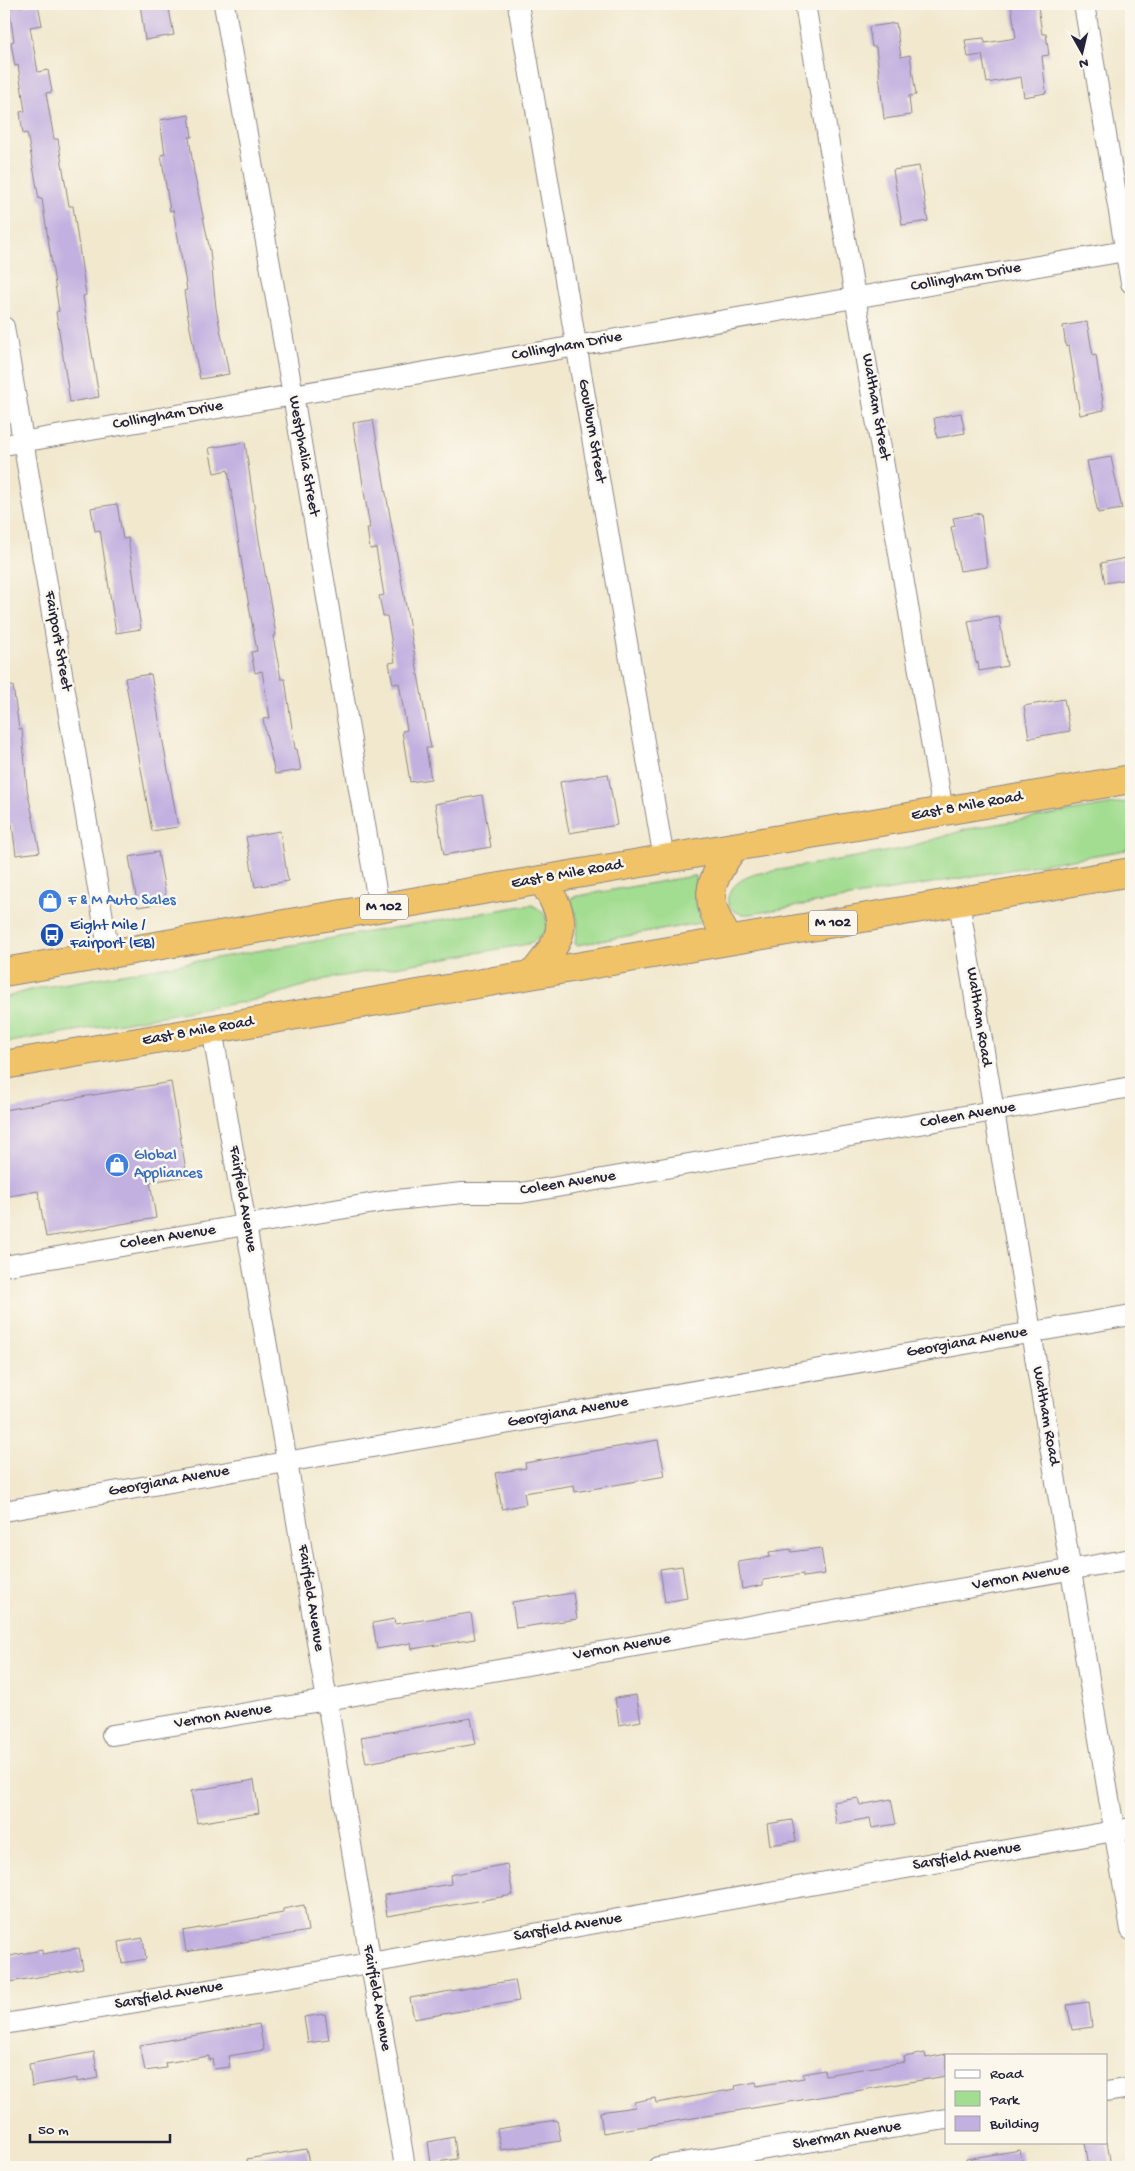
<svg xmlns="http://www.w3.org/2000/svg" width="1135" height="2171" viewBox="0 0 1135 2171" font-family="'Gochi Hand',sans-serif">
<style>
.green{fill:#a3dd91;stroke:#628066}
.building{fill:#c2b1e0}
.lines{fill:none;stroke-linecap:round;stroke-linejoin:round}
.street-casing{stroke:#8a8584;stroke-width:22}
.highway-casing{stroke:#8a8584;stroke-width:30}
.street{stroke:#fff;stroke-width:20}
.highway{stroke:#f1c369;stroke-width:28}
.labels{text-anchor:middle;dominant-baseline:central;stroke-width:5;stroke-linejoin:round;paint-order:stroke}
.shield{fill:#fbf7ec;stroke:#636270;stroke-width:1}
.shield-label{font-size:15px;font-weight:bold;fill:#22223b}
.street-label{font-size:16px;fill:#22223b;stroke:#fbf7ec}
.shop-label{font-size:16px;fill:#366cbe;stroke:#fbf7ec;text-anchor:start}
.transit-label{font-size:16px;fill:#164399;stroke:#fbf7ec;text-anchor:start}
</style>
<rect width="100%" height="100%" fill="#fbf7ec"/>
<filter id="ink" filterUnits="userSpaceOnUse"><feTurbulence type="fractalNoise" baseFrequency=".02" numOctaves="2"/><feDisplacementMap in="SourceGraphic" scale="10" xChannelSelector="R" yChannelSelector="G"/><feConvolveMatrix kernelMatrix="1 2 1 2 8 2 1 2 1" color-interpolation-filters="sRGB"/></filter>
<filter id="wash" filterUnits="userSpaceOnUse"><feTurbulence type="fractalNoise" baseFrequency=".0096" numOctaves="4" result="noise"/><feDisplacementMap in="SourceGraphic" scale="20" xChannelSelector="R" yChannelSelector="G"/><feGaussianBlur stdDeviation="1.12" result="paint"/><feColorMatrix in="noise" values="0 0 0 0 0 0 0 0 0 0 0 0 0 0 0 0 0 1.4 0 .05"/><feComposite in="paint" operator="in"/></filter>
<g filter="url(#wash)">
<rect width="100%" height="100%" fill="#f1e8ce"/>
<g class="green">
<path d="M1131,801v48l-380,65c-16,2 -31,-9 -19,-25 5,-8 15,-12 23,-15l147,-25 66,-20z"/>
<path d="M693,876h3c1,8 -3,16 -1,24 1,8 7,16 5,23l-123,22 -2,-1 3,-23 -7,-19 1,-5z"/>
<path d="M532,905c23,11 18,31 -4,39l-202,35 -65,20 -257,44v-45l29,-9 489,-83z"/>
</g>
<g id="blocks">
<g class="building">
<path d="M38,4l4,21 -12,2 8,45 10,-2 4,22 -6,1 8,46h4l11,67h4l13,89 -3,1 5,33 11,68 -29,5 -14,-90 3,-1 -17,-112h-3l-12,-66 -4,1 -3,-22 5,-1 -7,-46 -3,1 -4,-24 3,-1 -5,-33z"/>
<path d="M140,4h28l6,31 -29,5z"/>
<path d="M1011,4h24v2h3l4,28h4l3,21 -7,1 4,37 -22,4 -3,-20 -34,6 -5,-28 -14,2 -3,-17 19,-2 1,5 31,-5z"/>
<path d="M896,23l5,34 9,-2 6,40 -7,1 2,19 -27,4 -8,-72h-4l-3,-20z"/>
<path d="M189,115l3,22h-3l5,35 16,79 6,57 13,66 -29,5 -11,-56 -5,-32 3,-1 -8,-47 -6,-33 -3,1 -9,-56 4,-1 -5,-34z"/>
<path d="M919,166l9,55 -26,4 -9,-55z"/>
<path d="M1087,322l6,34 3,-1 8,55 -24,5 -11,-69 -3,1 -3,-21z"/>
<path d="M961,413l4,20 -28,5 -3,-20z"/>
<path d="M373,420l58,328h-5l5,31 -21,3 -8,-51 5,-1 -8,-47 -6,1 -4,-21 6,-1 -8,-46h-4l-4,-20 5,-1 -8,-47 -6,1 -3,-21h3l-17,-105z"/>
<path d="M245,442l13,92 18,101 -3,1 8,43h4l10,70h2l4,21 -26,4 -12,-55 7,-1 -8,-47 -7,2 -4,-21 6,-1 -14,-79 -15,-102 -14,3 -5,-25z"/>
<path d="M1111,457l11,52 -24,4 -11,-52z"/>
<path d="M117,504l6,35 5,-1 13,91 -25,4 -16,-103 -5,1 -4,-23z"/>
<path d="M981,513l6,54 -27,4 -9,-44 4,-1 -2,-8z"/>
<path d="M1126,558l3,21 -24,4 -4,-20z"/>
<path d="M999,616l8,50 -28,5 -1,-9 -2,1 -8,-42z"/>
<path d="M151,674l27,153 -26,4 -27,-153z"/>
<path d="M13,686l6,43h3l5,60 13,63 -24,3 -4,-31 -8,1v-23l3,-1 -3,-21v-93z"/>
<path d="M1064,699l6,32 -41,7 -5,-32z"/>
<path d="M608,774l9,51 -48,8 -9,-51z"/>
<path d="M482,795l9,52 -47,8 -9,-51z"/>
<path d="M280,831l8,50 -33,6 -9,-50z"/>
<path d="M158,852l9,50 -29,5 -9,-50z"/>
<path d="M171,1082l16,94 -37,6 6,36 -110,19 -8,-46 -34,6v-87z"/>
<path d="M658,1440l7,36 -90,16 -1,-7 -50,8 2,11 -24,5 -7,-36 31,-5 -1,-5z"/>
<path d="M821,1548l4,26 -22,3v-3l-40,6v5l-21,4 -4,-27 32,-5 -1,-5 22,-3v3z"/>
<path d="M682,1566l5,32 -22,4 -5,-33z"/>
<path d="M573,1593l4,26 -61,9 -4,-26z"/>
<path d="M471,1613l4,26 -63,10 -1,-6 -34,6 -4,-26 21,-4 1,5z"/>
<path d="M636,1695l5,26 -22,4 -4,-27z"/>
<path d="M471,1718l5,26 -110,19 -5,-26z"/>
<path d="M254,1780l5,33 -62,10 -6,-32z"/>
<path d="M858,1798l2,7 31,-6 5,25 -24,4 -2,-10 -34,6 -3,-22z"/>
<path d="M792,1820l4,21 -26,4 -3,-21z"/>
<path d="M507,1864l6,31 -126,21 -3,-21 67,-11 -1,-9z"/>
<path d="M304,1905l4,26 -122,21 -3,-21 100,-18v-4z"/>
<path d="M143,1938l3,21 -24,4 -3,-21z"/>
<path d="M79,1948l4,21 -79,14v-26l38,-7v4z"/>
<path d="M515,1980l4,21 -105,18 -4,-21z"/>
<path d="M1089,2002l3,25 -20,3 -5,-25z"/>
<path d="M325,2014l4,26 -21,3 -4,-26z"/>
<path d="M259,2024l5,26 -36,6 2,11 -16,2 -2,-10 -3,1v-4l-44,7 1,5 -21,3 -5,-26z"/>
<path d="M94,2052l4,26 -21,4v-4l-45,8 -3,-22z"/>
<path d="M925,2053l1,5 20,-4v22l-343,57 -3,-21 35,-5 -1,-5 21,-4 1,5 80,-14 -1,-3 21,-4 1,4 47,-8 -1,-4 21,-4 1,5 80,-13 -1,-5z"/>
<path d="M557,2120l4,21 -60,9 -4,-21z"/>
<path d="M454,2137l3,22 -26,4 -3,-21z"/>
<path d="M1085,2142h22l4,25h-22z"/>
<path d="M306,2149l4,18h-62l-1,-8z"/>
<path d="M1020,2150l3,17h-57v-8z"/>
</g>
</g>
</g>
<g filter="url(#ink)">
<use href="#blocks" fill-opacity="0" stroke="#8a8584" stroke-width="1"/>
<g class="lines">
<g class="street-casing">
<g id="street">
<path d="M224,4l69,391 86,513"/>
<path d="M518,4l146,855"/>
<path d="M805,4l138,807"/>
<path d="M1084,4l47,279"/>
<path d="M4,327l105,627"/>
<path d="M4,445l1127,-195"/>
<path d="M959,902l172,1028"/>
<path d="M212,1029l75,433 118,705"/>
<path d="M4,1266l383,-65 75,-8h59l24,-4 586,-102"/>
<path d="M4,1511l1127,-196"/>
<path d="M112,1735l215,-35 804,-141"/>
<path d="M4,2024l366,-61 761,-135"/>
<path d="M1106,2092l25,-4"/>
<path d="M658,2167l288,-48"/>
</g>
</g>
<g class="highway-casing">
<g id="highway">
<path d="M729,940c-26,-40 -23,-55 5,-93"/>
<path d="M4,972l1127,-193"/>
<path d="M534,973c31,-38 36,-50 8,-93"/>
<path d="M4,1065l1127,-193"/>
</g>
</g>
<use href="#street" class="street"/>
<use href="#highway" class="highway"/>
</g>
</g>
<defs>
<g id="shop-disc" transform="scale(1.25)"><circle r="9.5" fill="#3f7fe0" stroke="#fbf7ec"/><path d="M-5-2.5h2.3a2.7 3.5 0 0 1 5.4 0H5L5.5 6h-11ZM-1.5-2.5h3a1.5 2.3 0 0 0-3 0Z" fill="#fff"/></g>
<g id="bus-disc" transform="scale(1.25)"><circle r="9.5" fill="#1a4fb4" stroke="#fbf7ec"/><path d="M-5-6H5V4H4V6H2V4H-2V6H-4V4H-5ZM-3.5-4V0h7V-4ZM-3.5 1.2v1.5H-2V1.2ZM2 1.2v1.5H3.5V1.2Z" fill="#fff"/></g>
</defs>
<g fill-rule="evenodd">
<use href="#shop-disc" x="50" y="901"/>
<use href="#bus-disc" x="52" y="935"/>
<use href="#shop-disc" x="117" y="1165"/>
</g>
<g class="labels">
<g class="shield">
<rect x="360" y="894.5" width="48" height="25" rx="4"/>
<rect x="809" y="910.5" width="48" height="25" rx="4"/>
</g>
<g class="shield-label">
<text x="384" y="907">M 102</text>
<text x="833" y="923">M 102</text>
</g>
<g class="street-label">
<text transform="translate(966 278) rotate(-10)">Collingham Drive</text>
<text transform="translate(567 347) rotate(-10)">Collingham Drive</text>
<text transform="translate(875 407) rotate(80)">Waltham Street</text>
<text transform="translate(168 416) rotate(-10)">Collingham Drive</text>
<text transform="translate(591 431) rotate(80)">Goulburn Street</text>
<text transform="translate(303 456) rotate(80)">Westphalia Street</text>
<text transform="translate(57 641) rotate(80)">Fairport Street</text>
<text transform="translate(967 807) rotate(-10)">East 8 Mile Road</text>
<text transform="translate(567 875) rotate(-10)">East 8 Mile Road</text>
<text transform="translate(978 1017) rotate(81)">Waltham Road</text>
<text transform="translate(198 1032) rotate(-10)">East 8 Mile Road</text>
<text transform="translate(968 1116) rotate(-10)">Coleen Avenue</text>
<text transform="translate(568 1184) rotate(-9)">Coleen Avenue</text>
<text transform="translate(242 1199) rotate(80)">Fairfield Avenue</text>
<text transform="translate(168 1238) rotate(-9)">Coleen Avenue</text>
<text transform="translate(967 1343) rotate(-10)">Georgiana Avenue</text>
<text transform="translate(568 1413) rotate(-10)">Georgiana Avenue</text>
<text transform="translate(1045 1416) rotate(80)">Waltham Road</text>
<text transform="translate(169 1482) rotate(-10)">Georgiana Avenue</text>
<text transform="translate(1021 1578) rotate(-10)">Vernon Avenue</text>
<text transform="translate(310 1598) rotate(81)">Fairfield Avenue</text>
<text transform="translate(622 1648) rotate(-10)">Vernon Avenue</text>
<text transform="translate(223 1717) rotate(-9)">Vernon Avenue</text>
<text transform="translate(967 1857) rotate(-10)">Sarsfield Avenue</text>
<text transform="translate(568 1928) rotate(-10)">Sarsfield Avenue</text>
<text transform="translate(169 1996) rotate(-10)">Sarsfield Avenue</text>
<text transform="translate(376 1998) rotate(80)">Fairfield Avenue</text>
<text transform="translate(847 2136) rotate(-10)">Sherman Avenue</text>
</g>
<g class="shop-label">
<text x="68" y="901">F &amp; M Auto Sales</text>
<text x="134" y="1156">Global<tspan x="134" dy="18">Appliances</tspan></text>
</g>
<g class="transit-label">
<text x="70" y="926">Eight Mile /<tspan x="70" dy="18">Fairport (EB)</tspan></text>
</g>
</g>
<rect width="1135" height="2171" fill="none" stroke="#fbf7ec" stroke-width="20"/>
<rect x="945" y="2054" width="162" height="90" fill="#fbf7ec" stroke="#a4a2a5"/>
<rect x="955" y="2070" width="25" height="8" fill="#ffffff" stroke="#a4a2a5"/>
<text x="990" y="2078" font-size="15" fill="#22223b">Road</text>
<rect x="955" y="2091" width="25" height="15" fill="#a3dd91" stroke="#a4a2a5"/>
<text x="990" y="2104" font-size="15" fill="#22223b">Park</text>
<rect x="955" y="2116" width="25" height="15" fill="#c2b1e0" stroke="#a4a2a5"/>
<text x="990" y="2128" font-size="15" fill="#22223b">Building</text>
<g transform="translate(1082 52) rotate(172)" stroke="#fbf7ec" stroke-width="4" paint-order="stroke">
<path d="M0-4L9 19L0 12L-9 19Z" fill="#22223b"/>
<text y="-8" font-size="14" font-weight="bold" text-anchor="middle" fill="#22223b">N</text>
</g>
<path d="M30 2134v8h140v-8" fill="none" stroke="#22223b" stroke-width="2.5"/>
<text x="38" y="2134" font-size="15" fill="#22223b" stroke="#fbf7ec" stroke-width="4" paint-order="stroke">50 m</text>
</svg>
